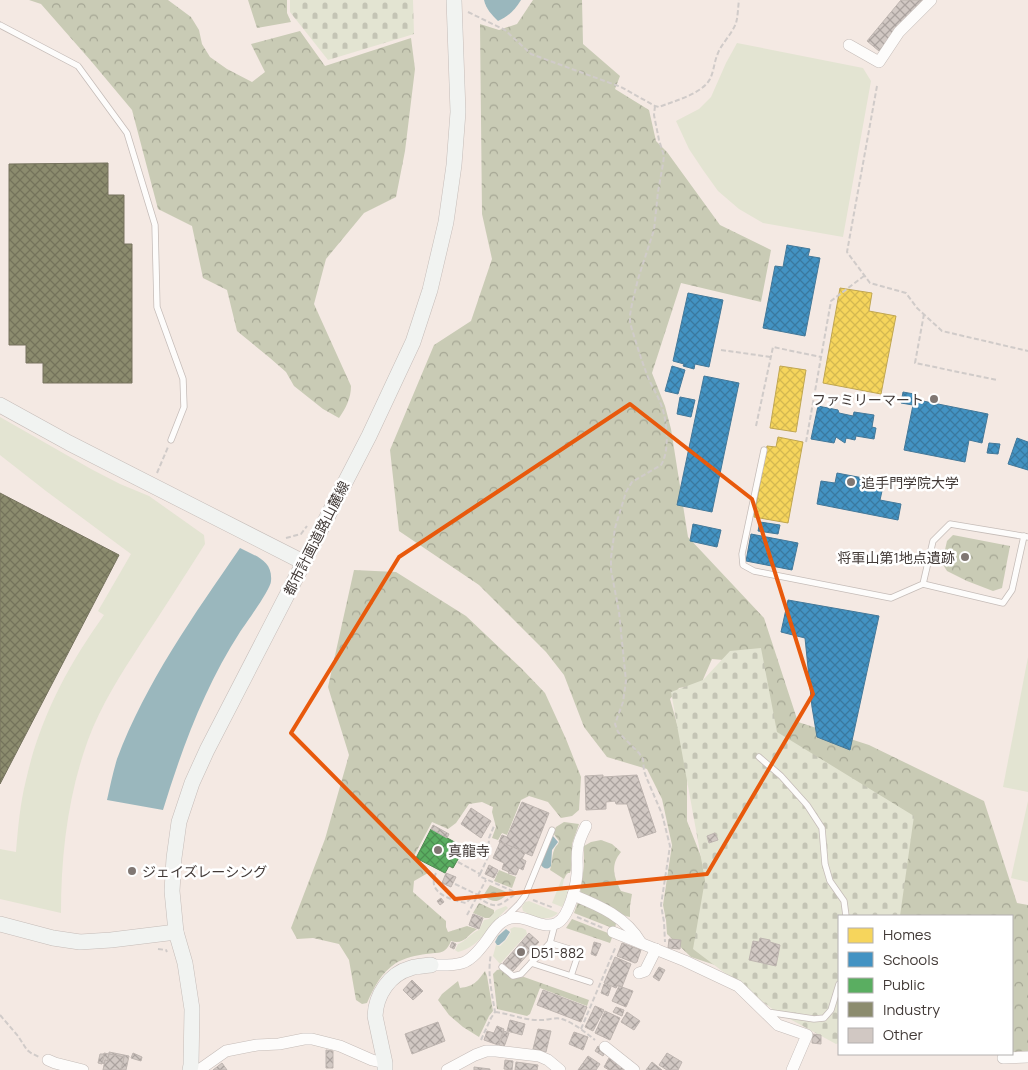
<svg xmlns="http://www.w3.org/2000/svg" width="1028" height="1070" viewBox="0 0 1028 1070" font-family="Manrope,'Noto Sans JP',sans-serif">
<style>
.green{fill:#e3e4d2}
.forest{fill:url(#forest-crowns)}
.cemetery{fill:url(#cemetery-stones)}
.water{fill:#9ab7bd}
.homes{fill:url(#homes-cross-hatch);stroke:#c0a651}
.schools{fill:url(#schools-cross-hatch);stroke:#437899}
.public{fill:url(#public-cross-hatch);stroke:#538b54}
.industry{fill:url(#industry-cross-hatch);stroke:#76735e}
.building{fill:url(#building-cross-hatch);stroke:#beb5b0}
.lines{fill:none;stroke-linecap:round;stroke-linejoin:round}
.lane-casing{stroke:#c5bcb8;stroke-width:7}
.street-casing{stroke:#c5bcb8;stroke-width:12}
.secondary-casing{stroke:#c5bcb8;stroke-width:16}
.path{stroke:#d0cbc9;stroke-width:2;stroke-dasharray:5 2.5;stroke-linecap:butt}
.lane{stroke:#fdfcfb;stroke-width:5.5}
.street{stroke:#fdfcfb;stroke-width:11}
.secondary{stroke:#f1f3f1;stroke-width:15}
.marked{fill:none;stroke:#e8590c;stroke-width:4;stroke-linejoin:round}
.poi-dot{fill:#807773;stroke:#fff;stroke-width:2}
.labels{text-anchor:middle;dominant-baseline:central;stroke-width:5;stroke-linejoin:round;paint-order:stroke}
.poi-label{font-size:14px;fill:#423a37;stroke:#fff;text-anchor:start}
.street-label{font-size:14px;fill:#423a37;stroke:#fff}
</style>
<defs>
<pattern id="forest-crowns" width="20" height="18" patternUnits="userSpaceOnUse" patternTransform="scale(1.25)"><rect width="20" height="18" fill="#c9cbb5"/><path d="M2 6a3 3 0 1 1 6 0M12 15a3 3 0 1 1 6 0" fill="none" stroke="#a5a694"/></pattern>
<pattern id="cemetery-stones" width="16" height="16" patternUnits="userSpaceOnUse" patternTransform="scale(1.25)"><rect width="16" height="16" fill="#e3e4d2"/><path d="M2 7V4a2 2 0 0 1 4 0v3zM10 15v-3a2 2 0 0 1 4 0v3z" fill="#c4c4b5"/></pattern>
<pattern id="homes-cross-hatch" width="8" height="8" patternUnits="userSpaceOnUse" patternTransform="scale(1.25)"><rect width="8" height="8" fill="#f6d55c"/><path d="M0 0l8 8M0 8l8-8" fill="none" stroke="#d4b851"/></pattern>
<pattern id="schools-cross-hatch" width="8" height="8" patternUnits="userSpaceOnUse" patternTransform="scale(1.25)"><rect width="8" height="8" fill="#4393c3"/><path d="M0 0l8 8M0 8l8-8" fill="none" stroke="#3a799f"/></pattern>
<pattern id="public-cross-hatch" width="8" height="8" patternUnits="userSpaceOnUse" patternTransform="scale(1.25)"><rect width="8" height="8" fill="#5aae61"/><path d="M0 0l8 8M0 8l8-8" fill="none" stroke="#4c8f51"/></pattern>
<pattern id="industry-cross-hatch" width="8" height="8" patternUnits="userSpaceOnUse" patternTransform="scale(1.25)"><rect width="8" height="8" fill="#8c8c6e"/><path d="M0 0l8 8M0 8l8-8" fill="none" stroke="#74735b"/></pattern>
<pattern id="building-cross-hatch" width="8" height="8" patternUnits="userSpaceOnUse" patternTransform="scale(1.25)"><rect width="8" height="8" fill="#d1c8c3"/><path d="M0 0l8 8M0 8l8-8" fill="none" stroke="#aba39f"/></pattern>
</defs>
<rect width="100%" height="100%" fill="#f4e9e3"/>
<g class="green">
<path d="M737,43l126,25 8,13 -28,156 -80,-14 -24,-14 -21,-18 -15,-21 -14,-21 -13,-28 23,-12 12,-12 15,-34z"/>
<path d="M0,417l91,52 29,15 29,12 55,39 1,9c-21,33 -42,66 -64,99 -20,31 -40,62 -53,97 -20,55 -27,114 -27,173l-61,-14v-50l16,3c2,-24 4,-48 10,-72 14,-62 41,-113 78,-165l-6,-4 33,-57 -85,-63 -46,-36z"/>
<path d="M1028,657v135l-25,-5z"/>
<path d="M1028,801v81l-17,-4z"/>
<path d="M562,878l2,1 -2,9 2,2h3l1,2 -3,9 -3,6 -10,-4z"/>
<path d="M529,901l29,12c-10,10 -25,4 -35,-2l-1,-4 3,-5z"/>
<path d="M506,906l2,2c-17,14 -27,39 -50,44l-3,-2 3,-6c8,-3 13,-11 21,-14l5,-10 5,-1 7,-9z"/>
<path d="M514,927l8,1 4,2 1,4 -27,30 -7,-8 3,-11 4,1 6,-6 5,-8 -1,-3z"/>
</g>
<g class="forest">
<path d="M29,0h139l23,17 8,13 3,14 8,13 17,12 25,13 13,-10 -14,-28 49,-13 25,35 86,-28 4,31 -10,82 -9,46 -32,16 -38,46 -12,45 37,82c0,12 -5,22 -12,32l-16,-9 -29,-23 -8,-14 -16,-14 -33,-27 -10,-41 -24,-12 -11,-52 -34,-17 -26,-99 -41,-49 -50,-57z"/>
<path d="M248,0h39v13l4,9 -34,6z"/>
<path d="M533,0h49l1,44 37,32 -5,13 34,21 7,31 11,11 53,73 51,25 -10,52 -80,-19 -29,90 13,33 6,23 17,108 76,81 34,104 71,23 115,56 33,102 11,2v146l-16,1v-136h-129l-116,-173 -21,-81 -34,-3 -11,25 -22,4 -9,11 9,32 8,46v44l15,38 25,110 -36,-12 -24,-23 -1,-14 -3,-15 9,-60 -10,-46 -15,-30 -40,-12 -23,-30 -20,-52 -18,-23 -67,-67 -80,-54 -9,-81 44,-105 37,-24 21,-62 -10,-45 -2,-190 19,6 18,-6z"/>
<path d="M953,535l57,11 -8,42 -9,3 -26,-10 -20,-10 -5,-8 5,-22z"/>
<path d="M354,570l42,2 70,44 56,53 23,24 21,46 15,38 -2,33 -7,6 -11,2 -13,-16 -19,-6 -8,4 -14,35 -5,-2 -4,7 -6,-2 4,-11 -4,-15 1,-5 -11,-5 -13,2 -13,19 -8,6 -16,-7 -19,36 13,8 2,3v4l-14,8 -1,11 33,29v6l2,5 19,-6 10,3c-11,7 -13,16 -26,12 -6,14 -11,11 -25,13 -9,1 -22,4 -30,9 -15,10 -22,24 -29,40l-5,1 -6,-4 -7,-40 -10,-16 -26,-6 -16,1 -6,-11 34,-89 24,-84 -21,-68z"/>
<path d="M564,822l15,2 -7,20v20l-2,9h-2l-2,2 -2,4 -14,-9c3,-8 1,-20 8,-26l1,-3 -6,-8 3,-6z"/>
<path d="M601,840l11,4 9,8c-11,13 -7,25 0,39l11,3 -2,12v11c-9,-1 -17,-10 -26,-14 -8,-5 -15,-7 -24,-9l4,-28v-20l7,-4z"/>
<path d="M499,870l17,7 -4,11 -18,-7z"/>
<path d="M490,885l19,8c-11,9 -13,11 -26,3z"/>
<path d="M578,902l20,8 18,13 -1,6 -41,-16z"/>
<path d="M479,903l15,7v3l-5,5h-4l-12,-5z"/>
<path d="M572,919l41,16 -3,8 -44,-15z"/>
<path d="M502,969l10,9 12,-1 65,23 -2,6 -47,-18 -10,26 -3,2 -30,-7 -4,-35 4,-4z"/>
<path d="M485,971l2,5 6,35 -4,5 -10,21 -16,-10 -14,-12 -11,-15 4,-6 16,-13 2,7c14,-2 17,-6 25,-17z"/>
</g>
<g class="cemetery">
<path d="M290,0h123l1,34 -86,26 -38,-48z"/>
<path d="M761,648l16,84 137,84 -14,100h-61v127l-3,1 -61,-33 -82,-62 12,-69 -34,-188 32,-12 27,-29z"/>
</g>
<g class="water">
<path d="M484,0h37c-6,10 -12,16 -23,21 -6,-6 -12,-12 -14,-21z"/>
<path d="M240,548c15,8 33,12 31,33 0,8 -25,42 -31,51 -35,54 -58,116 -77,178l-56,-10c3,-13 6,-28 10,-41 29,-77 77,-144 123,-211z"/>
<path d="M553,836l5,6 -6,8 -1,16c-4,5 -8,2 -11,-2l11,-26z"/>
<path d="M506,929l4,3 -5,8 -6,5h-2l-2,-3 3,-6z"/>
</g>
<g class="homes">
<path d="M840,288l32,5 -3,18 27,5 -15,78 -58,-11z"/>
<path d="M780,366l26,4 -10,62 -26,-4z"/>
<path d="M778,437l25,5 -15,81 -34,-6 13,-71 9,1z"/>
</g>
<g class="schools">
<path d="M787,245l23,4 -2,7 12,2 -15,78 -42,-8 12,-62 8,1z"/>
<path d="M688,293l35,7 -14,67 -14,-3 -1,5 -11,-3 1,-2 -11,-3z"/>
<path d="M672,366l13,4 -7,24 -13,-3z"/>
<path d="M704,376l35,7 -27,129 -35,-7z"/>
<path d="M903,392l11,2 -1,5 75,15 -6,29 -13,-3 -4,22 -61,-12 9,-45 -12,-2z"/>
<path d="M680,397l15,3 -4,17 -14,-3z"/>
<path d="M818,406l20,4 1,3 14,3 1,-4 20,3 -2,12 4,1 -2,11 -18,-3 -1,4 -9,-2 -1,5 -9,-6 -2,6 -23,-4z"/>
<path d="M1017,438l11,4v28l-20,-6z"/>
<path d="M989,443l11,1 -2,10 -11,-1z"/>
<path d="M837,473l47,9 -4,18 21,4 -3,16 -81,-16 4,-23 14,2z"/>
<path d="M760,522l20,3 -2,9 -20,-3z"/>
<path d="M693,524l28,6 -4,17 -27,-6z"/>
<path d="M751,534l47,9 -6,27 -46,-9z"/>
<path d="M788,600l91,16 -29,134 -33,-13 -5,-30 -7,-69 -24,-6z"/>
</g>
<path class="public" d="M431,829l29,16 -4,7 5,2 -8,14 -4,-2 -4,7 -29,-15z"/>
<g class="industry">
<path d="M108,163v32h16v49h8v139h-89v-20h-17v-18h-17v-181z"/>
<path d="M0,493l119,62 -119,229z"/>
</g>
<g class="building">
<path d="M901,0h21l-43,51 -12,-10z"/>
<path d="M603,775v2l34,-2 19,57 -18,6 -11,-34h-11l-1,-3 -9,1v7l-20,1 -1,-34z"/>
<path d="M522,802l27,11 -17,43 -33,-14 3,-7 5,2z"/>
<path d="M471,808l20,13 -10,17 -20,-14z"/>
<path d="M433,825l16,9 -2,4 -16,-9z"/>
<path d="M715,833l3,7 -9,3 -2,-7z"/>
<path d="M500,842l23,9v1l2,1 -3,6 4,2 -3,9 -4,-2 -3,7 -8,-2 1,-1 -7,-3 2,-6 -11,-5z"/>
<path d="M489,865l9,5 -4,8 -9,-4z"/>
<path d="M446,873l10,4 -5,10 -9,-4z"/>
<path d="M441,898l3,4 -4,3 -3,-4z"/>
<path d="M473,914l10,4 -4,11 -10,-4z"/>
<path d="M529,933l10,9 -26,29 -10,-8z"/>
<path d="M760,938l10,2v2l10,3 -4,21 -27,-6 4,-19 6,1z"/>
<path d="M669,939l12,1 -1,9 -12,-1z"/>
<path d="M452,942l4,2 -2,5 -4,-2z"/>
<path d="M594,942l7,2 -5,12 -5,-2z"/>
<path d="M622,943l19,7 -4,12 -2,1 -18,-7z"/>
<path d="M615,957l16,7 -9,23 -4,-2 -2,3 -12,-5z"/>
<path d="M659,967l6,3 -6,11 -6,-4z"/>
<path d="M412,980l11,11 -10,9 -10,-10z"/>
<path d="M604,984l7,3 -3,9 -7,-3z"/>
<path d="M619,986l14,5 -7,16 -14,-6z"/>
<path d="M543,990l44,17 -6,15 -44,-17z"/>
<path d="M595,1006l9,4 -11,21 -8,-4z"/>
<path d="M616,1007l8,3 -2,6 -9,-4z"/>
<path d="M605,1011l15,7 -10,22 -15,-7z"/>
<path d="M627,1012l13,9 -6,9 -13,-8z"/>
<path d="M510,1020l15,4 -3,11 -15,-4z"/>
<path d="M438,1022l7,19 -33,13 -7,-20z"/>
<path d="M497,1026l7,3 -6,16 -14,-5 3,-9 7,2z"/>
<path d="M538,1029l13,2 -5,21 -13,-3z"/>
<path d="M504,1031l5,2 -5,14 -5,-2z"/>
<path d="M574,1032l14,5 -5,13 -14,-6z"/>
<path d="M812,1034l9,1v9l-9,-1z"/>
<path d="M598,1046l8,5 -3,5 -8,-5z"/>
<path d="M326,1050l7,1v17h-7z"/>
<path d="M109,1052l20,4 -3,14h-5l3,-13 -15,-3z"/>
<path d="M104,1053l5,1 -1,7 -3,-1v4l-3,-1z"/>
<path d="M133,1053l9,4 -1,4 -10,-3z"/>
<path d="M667,1053l15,9 -4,8h-11l-8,-5z"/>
<path d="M100,1054h4l-2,10 -4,-1z"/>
<path d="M109,1054l15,3 -3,13h-18l2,-10 3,1z"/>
<path d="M588,1056l12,8 -4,6h-18z"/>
<path d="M609,1058l16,8 -2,4h-14l-5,-3z"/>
<path d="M505,1060l8,1 -1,9 -8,-1z"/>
<path d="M516,1062l22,3 -1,5h-22z"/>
<path d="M652,1062l10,8h-16z"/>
<path d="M222,1063l5,7h-14z"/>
<path d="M474,1067l16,2v1h-16z"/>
</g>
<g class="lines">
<g class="lane-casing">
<g id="lane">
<path d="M0,25l78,41 49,67 28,92 2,82 26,72 1,28 -13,33"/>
<path d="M764,450l-22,104 1,11 11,6 137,27 32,-14 10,-43 17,-17 78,13"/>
<path d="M923,584l80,19 9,-13 12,-54"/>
<path d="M759,757l22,19 26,29 15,23 3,36 5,17 14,20 2,15"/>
<path d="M506,917l13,-13 6,-8 27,-66"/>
<path d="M550,943l29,9 -8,24"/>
<path d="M531,963l59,19"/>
<path d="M502,967l11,9 8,-2 29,-31 5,-19"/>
<path d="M767,1012l47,7 10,-1 7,-8 8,-26"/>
</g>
</g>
<g class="street-casing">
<g id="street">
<path d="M849,45l30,17 20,-30 32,-32"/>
<path d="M573,895c27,11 53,22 68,48"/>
<path d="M613,932l72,29 53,25 40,39 29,10 -15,35"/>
<path d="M431,965c9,0 21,1 31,-2 10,-3 19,-15 25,-23 4,-6 9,-14 15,-18 19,-14 38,10 55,1 12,-6 19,-36 20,-49 1,-9 -1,-18 1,-27 1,-7 5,-15 8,-21"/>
<path d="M639,973l6,-2 11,-22"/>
<path d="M605,1047l29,23"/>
<path d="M1003,1058l25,-1"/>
<path d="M48,1060l7,3 28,7"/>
<path d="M199,1070l27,-19 31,-6 22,-1 25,-5h8l28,7 32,14 13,3"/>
<path d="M447,1070l28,-15 11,-4h10l43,5 9,4 12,10"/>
</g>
</g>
<g class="secondary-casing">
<g id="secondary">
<path d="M0,405l69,38 234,119"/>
<path d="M0,924l53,14 27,4 31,-2 65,-8"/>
<path d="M190,1070l1,-5 1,-56 -7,-46 -9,-31 -4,-41 2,-33 5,-36 13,-39 15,-33 162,-314 44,-94 17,-52 16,-68 8,-57 4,-53 -4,-112"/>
<path d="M385,1070v-7l-10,-47c1,-21 14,-42 36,-48 6,-2 13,-2 20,-3"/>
</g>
</g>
<g class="path">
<path d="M468,12l37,18 26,24 90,33 34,19 4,1c15,-6 43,-13 51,-28 4,-8 4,-17 8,-26 4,-10 14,-19 18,-30 2,-7 2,-16 3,-23"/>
<path d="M877,86l-30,166 23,31 36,10 11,15 25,23 86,20"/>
<path d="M655,106l-1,9 5,25 5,16 -1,8 -5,28 -4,38 -16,49 -6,25 -2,11v8c5,16 10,33 16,49 4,12 12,23 16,35 5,15 8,44 -1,58l-29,17 -6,10 -11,36 -4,30v12l8,42 7,69 -3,21 -8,22 3,8 21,21 4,6 1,12 3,8 15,35 8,32 -9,59 3,17 1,20"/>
<path d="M924,314l-9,49 82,17"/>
<path d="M721,350l50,7"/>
<path d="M756,426l17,-79 48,10"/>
<path d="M806,442l25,-141 33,-25"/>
<path d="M157,473l11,-26"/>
<path d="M286,538l15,-4 6,-8"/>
<path d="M458,862l22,12 -1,2 38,17"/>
<path d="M436,873c-10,20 15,27 30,30l6,-6 4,1"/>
<path d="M480,874l8,-17 1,-19 5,-12"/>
<path d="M455,884l23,11"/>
<path d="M477,897c19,12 20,11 38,-3"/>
<path d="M533,900l21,8"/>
<path d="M467,915l19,-35"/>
<path d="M577,917l26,11"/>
<path d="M158,949l8,1 1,2"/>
<path d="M495,1012c16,2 31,9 47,8 6,0 14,-3 20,-1 12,4 23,13 33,21"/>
<path d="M0,1015l18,21 9,14 4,3 8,4"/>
<path d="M581,1029l35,-83"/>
<path d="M481,1040l10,-22 4,-6c-3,-19 -8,-38 -4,-58"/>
</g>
<use href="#lane" class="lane"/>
<use href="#street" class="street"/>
<use href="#secondary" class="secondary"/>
</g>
<path class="marked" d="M630,404l122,95 61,195 -106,180 -252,25 -164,-166 108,-176z"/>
<g class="poi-dot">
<circle cx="934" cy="399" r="5"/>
<circle cx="851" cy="482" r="5"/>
<circle cx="965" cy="557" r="5"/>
<circle cx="438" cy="850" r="5"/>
<circle cx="132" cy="871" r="5"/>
<circle cx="521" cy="952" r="5"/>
</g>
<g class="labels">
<g class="poi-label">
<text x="924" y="399" text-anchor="end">ファミリーマート</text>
<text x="861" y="482">追手門学院大学</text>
<text x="955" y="557" text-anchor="end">将軍山第1地点遺跡</text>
<text x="448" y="850">真龍寺</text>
<text x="142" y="871">ジェイズレーシング</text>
<text x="531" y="952">D51-882</text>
</g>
<g class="street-label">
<text transform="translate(316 538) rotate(-63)">都市計画道路山麓線</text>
</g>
</g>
<rect x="838" y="915" width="175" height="140" fill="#ffffff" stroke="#b3b0af"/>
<rect x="848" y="928" width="25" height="15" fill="#f6d55c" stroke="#b3b0af"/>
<text x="883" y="940" font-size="15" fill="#423a37">Homes</text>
<rect x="848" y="952" width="25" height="15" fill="#4393c3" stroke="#b3b0af"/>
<text x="883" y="965" font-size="15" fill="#423a37">Schools</text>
<rect x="848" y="978" width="25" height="15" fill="#5aae61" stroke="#b3b0af"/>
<text x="883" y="990" font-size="15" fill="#423a37">Public</text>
<rect x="848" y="1002" width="25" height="15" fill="#8c8c6e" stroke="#b3b0af"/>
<text x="883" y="1015" font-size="15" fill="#423a37">Industry</text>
<rect x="848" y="1028" width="25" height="15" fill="#d1c8c3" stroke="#b3b0af"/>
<text x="883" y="1040" font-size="15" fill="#423a37">Other</text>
</svg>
